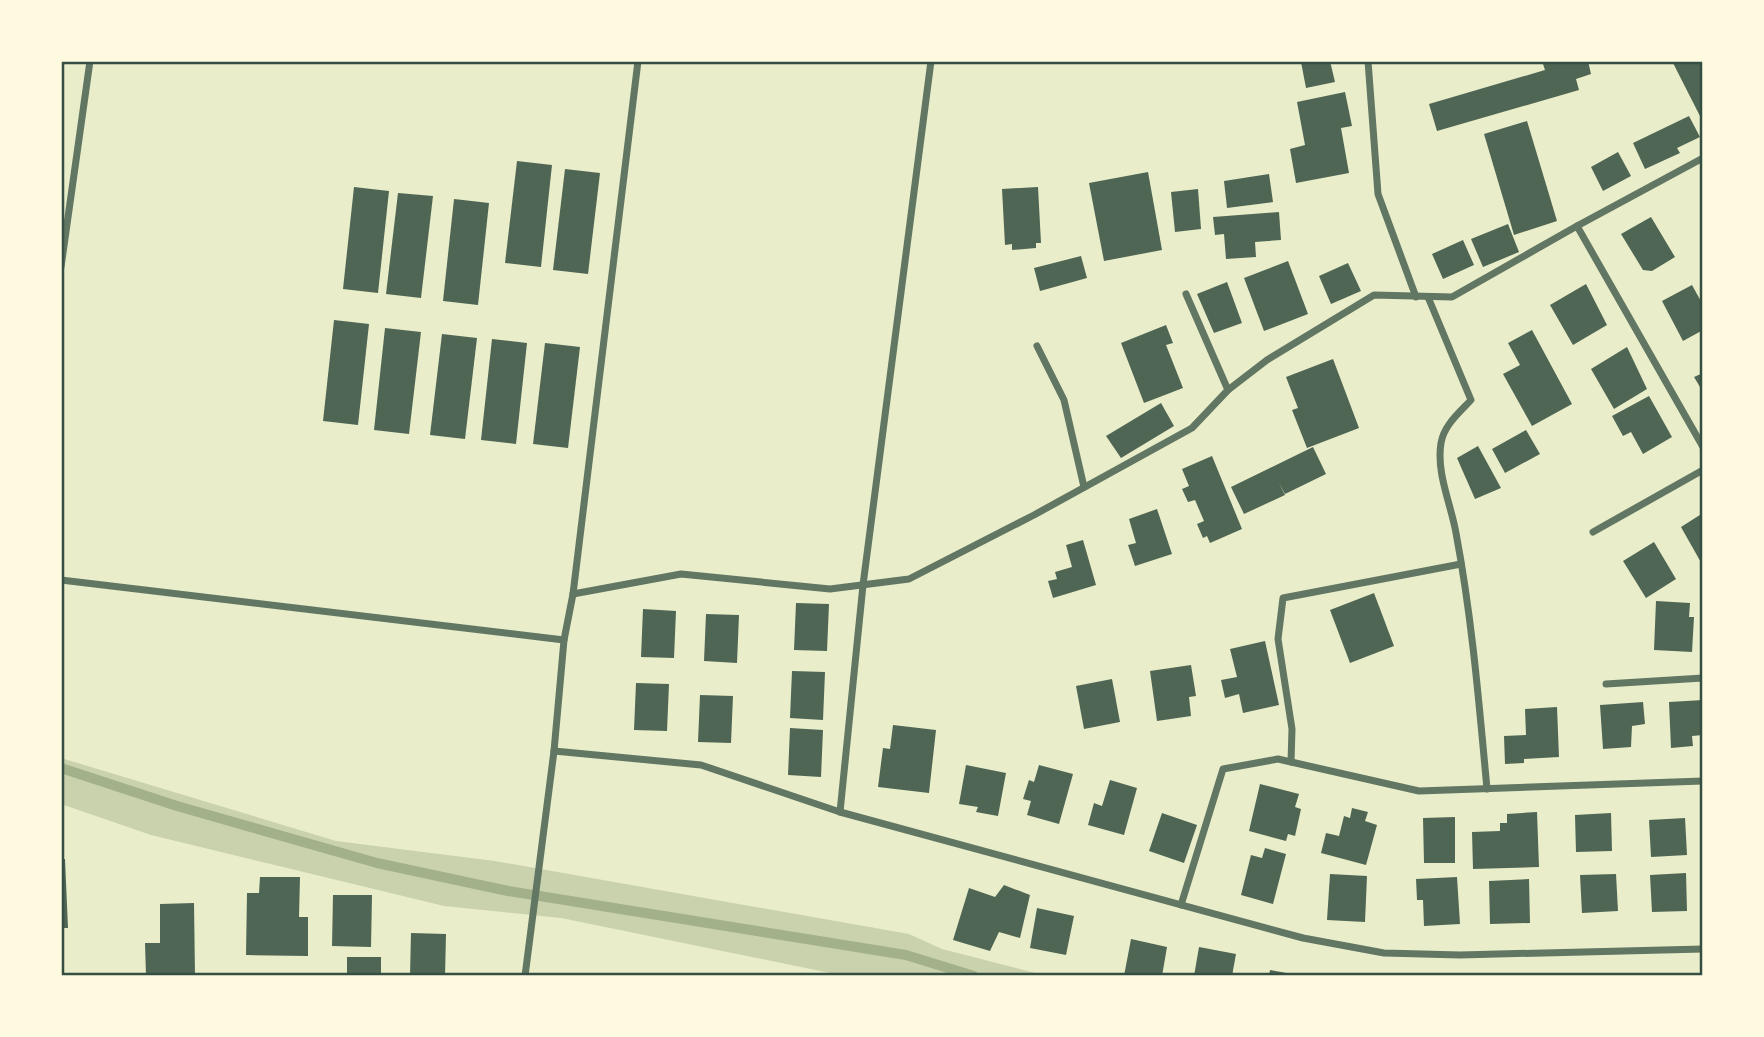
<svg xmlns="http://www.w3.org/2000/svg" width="1764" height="1037" viewBox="0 0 1764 1037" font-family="'Asap Condensed',sans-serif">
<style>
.green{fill:#cad2ad}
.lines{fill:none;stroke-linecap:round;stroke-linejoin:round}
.stream{stroke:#a3b18a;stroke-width:10}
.building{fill:#4f6655}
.minor{stroke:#617663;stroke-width:7}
.neatline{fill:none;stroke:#344e41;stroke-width:2.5}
</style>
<rect width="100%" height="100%" fill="#e9edc9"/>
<path class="green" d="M61,758l275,83 159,20 414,73 33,15 105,27h-202l-284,-58 -117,-12 -293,-71 -90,-31z"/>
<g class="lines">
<path class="stream" d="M61,768l116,38 200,57 131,28 398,64 68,21"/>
</g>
<g class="building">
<path d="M1305,61h25l5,21 -29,6 -5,-26z"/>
<path d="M1542,61h46l3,13 -15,5 3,11 -142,41 -8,-27 116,-34z"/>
<path d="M1672,61h31v61z"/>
<path d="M1345,92l7,34 -11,2 8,45 -53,10 -6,-34 15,-4 -8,-43z"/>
<path d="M1689,116l11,21 -23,11 3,5 -35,16 -12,-26z"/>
<path d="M1527,121l30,100 -43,14 -30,-101z"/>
<path d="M1618,152l13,24 -28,15 -12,-24z"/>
<path d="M517,161l35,4 -11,102 -36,-4z"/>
<path d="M565,169l35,4 -12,101 -35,-4z"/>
<path d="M1148,172l14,78 -58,11 -15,-78z"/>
<path d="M1269,174l4,28 -46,6 -3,-27z"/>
<path d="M354,187l35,4 -11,102 -35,-4z"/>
<path d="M1038,187l3,56h-5v5l-24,2v-6l-7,1 -3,-56z"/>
<path d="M1198,189l3,40 -26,3 -4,-40z"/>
<path d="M398,193l35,3 -12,102 -35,-4z"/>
<path d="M454,199l35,4 -11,102 -35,-4z"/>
<path d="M1279,212l2,28 -26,2 1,15 -30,2 -2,-25 -9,1 -2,-18z"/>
<path d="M1651,217l24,40 -23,14 -9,-1 -22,-36z"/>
<path d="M1508,224l11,28 -36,15 -12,-28z"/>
<path d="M1463,240l11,25 -31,14 -11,-25z"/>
<path d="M1081,256l6,22 -47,13 -6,-23z"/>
<path d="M1288,261l20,53 -44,17 -20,-53z"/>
<path d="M1348,263l13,28 -30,13 -12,-28z"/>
<path d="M1227,282l15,41 -28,10 -17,-39z"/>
<path d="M1586,284l21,41 -34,20 -23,-40z"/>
<path d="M1692,285l11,20v25l-20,11 -21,-40z"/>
<path d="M334,320l35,4 -11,101 -35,-4z"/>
<path d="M1166,325l7,18 -7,2 17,43 -39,15 -23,-60z"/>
<path d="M385,328l36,4 -12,102 -35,-4z"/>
<path d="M1532,330l40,74 -40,22 -29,-52 17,-9 -12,-22z"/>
<path d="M442,334l35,4 -12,101 -35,-4z"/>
<path d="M492,339l35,4 -11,101 -35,-4z"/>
<path d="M545,343l35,4 -12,101 -35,-4z"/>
<path d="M1627,347l20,42 -33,20 -23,-40z"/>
<path d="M1333,359l26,69 -52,20 -15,-38 6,-2 -12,-31z"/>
<path d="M1703,373v19l-9,-15z"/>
<path d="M1649,396l23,41 -29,17 -12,-22 -8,4 -11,-20z"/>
<path d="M1161,403l13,23 -53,32 -15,-22z"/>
<path d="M1526,430l14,24 -35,19 -13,-24z"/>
<path d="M1478,446l23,42 -26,11 -18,-41z"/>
<path d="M1313,447l13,27 -41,20 -6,-11 6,12 -41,19 -13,-27z"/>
<path d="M1212,456l30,73 -32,14 -3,-7 -4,2 -6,-14 7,-3 -9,-21 -7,2 -6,-13 7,-3 -7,-17z"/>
<path d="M1157,509l15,45 -37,12 -7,-21 8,-2 -7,-24z"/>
<path d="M1703,513v53l-22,-39z"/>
<path d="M1083,540l13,45 -43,13 -5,-17 9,-2 -2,-7 17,-5 -6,-22z"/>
<path d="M1654,542l22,37 -30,19 -23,-37z"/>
<path d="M1374,593l20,53 -44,17 -20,-53z"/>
<path d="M1656,601l34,2 -1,14h5l-2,35 -38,-2z"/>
<path d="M796,603l33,1 -2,47 -33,-1z"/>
<path d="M643,609l33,2 -2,47 -33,-1z"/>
<path d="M706,614l33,1 -2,48 -33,-2z"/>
<path d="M1265,641l14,64 -36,8 -4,-19 -14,4 -4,-18 16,-3 -7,-28z"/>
<path d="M1191,665l5,31 -7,1 2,19 -34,5 -7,-50z"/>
<path d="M792,671l33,1 -2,48 -33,-2z"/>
<path d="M1112,679l8,43 -36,7 -8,-43z"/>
<path d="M636,683l33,1 -2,47 -33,-1z"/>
<path d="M700,695l33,1 -2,47 -33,-1z"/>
<path d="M1703,700v35l-11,1 1,10 -22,2 -2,-46z"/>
<path d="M1643,702l2,22 -13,2 -1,21 -28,2 -3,-44z"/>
<path d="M1557,707l2,50 -35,2v4l-19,1 -1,-28 22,-1 -1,-26z"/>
<path d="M893,725l43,5 -7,63 -51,-6 5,-39 7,1z"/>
<path d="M790,728l33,2 -2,47 -33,-2z"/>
<path d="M966,765l40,8 -8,43 -22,-4 2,-5 -19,-3z"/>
<path d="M1039,765l34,9 -14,50 -32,-9 4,-14 -8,-2 6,-19 5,2z"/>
<path d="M1110,780l27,8 -13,47 -36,-10 6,-22 8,3z"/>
<path d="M1260,784l39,10 -4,13 6,2 -6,27 -7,-2 -2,7 -37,-10z"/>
<path d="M1352,808l16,4 -3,9 12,4 -11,40 -45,-12 5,-20 13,3 5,-20 6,2z"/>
<path d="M1537,812l2,55 -66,2 -1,-37 28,-1v-8h7v-9z"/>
<path d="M1162,813l35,12 -13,38 -35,-12z"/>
<path d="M1611,813l1,38 -36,1 -1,-37z"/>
<path d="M1455,817v46h-31l-1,-45z"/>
<path d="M1685,818l2,37 -36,2 -2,-37z"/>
<path d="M1265,848l21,6 -13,50 -32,-9 10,-40 11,3z"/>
<path d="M61,859h4l3,69h-7z"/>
<path d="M1686,873l1,38 -35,1 -2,-37z"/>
<path d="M1330,874l37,2 -2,46 -38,-2z"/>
<path d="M1616,874l2,37 -36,2 -2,-38z"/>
<path d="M260,877h40l-1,40h9v39l-62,-1 1,-62h12z"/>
<path d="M1457,877l3,47 -36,2 -1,-26h-6l-1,-21z"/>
<path d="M1529,879l1,44 -40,1 -1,-43z"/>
<path d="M1004,885l26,10 -10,43 -21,-6 -9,19 -37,-11 16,-52 26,9z"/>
<path d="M333,895h39l-1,52 -39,-1z"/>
<path d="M194,903l1,73h-49l-1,-33h15v-39z"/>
<path d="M1037,908l37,8 -8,39 -36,-7z"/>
<path d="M411,933l35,1 -1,42h-35z"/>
<path d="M1131,939l36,8 -5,29h-38z"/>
<path d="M1199,947l37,7 -4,22h-38z"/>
<rect x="347" y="957" width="34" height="19"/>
<path d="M1270,970l22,4v2h-23z"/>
</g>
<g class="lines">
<g class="minor">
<path d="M1368,61l10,133 38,103"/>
<path d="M1577,226l126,221"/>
<path d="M61,267l29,-206"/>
<path d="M1186,294l42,96"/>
<path d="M1428,297l43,103c-12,13 -27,25 -30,43 -5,30 10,61 15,90 16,85 23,170 31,256"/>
<path d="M1037,346l27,54 20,87"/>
<path d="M1593,532l110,-62"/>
<path d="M61,580l503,60"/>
<path d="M573,594l108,-20 149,15 79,-10 125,-64 158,-87 36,-38 39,-30 107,-65 78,2 125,-71 126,-68"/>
<path d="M1606,684l97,-6"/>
<path d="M554,751l147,14 139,47 463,126 81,15 76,2 243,-6"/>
<path d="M1291,762l1,-33 -14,-90 5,-41 178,-34"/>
<path d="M840,812l23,-227 68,-524"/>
<path d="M1181,905l42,-136 55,-10 141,32 284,-10"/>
<path d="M525,976l29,-225 10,-111 9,-46 65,-533"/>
</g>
</g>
<rect width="1764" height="1037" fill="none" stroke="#fefae0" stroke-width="126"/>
<rect x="63" y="63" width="1638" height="911" class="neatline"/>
</svg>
